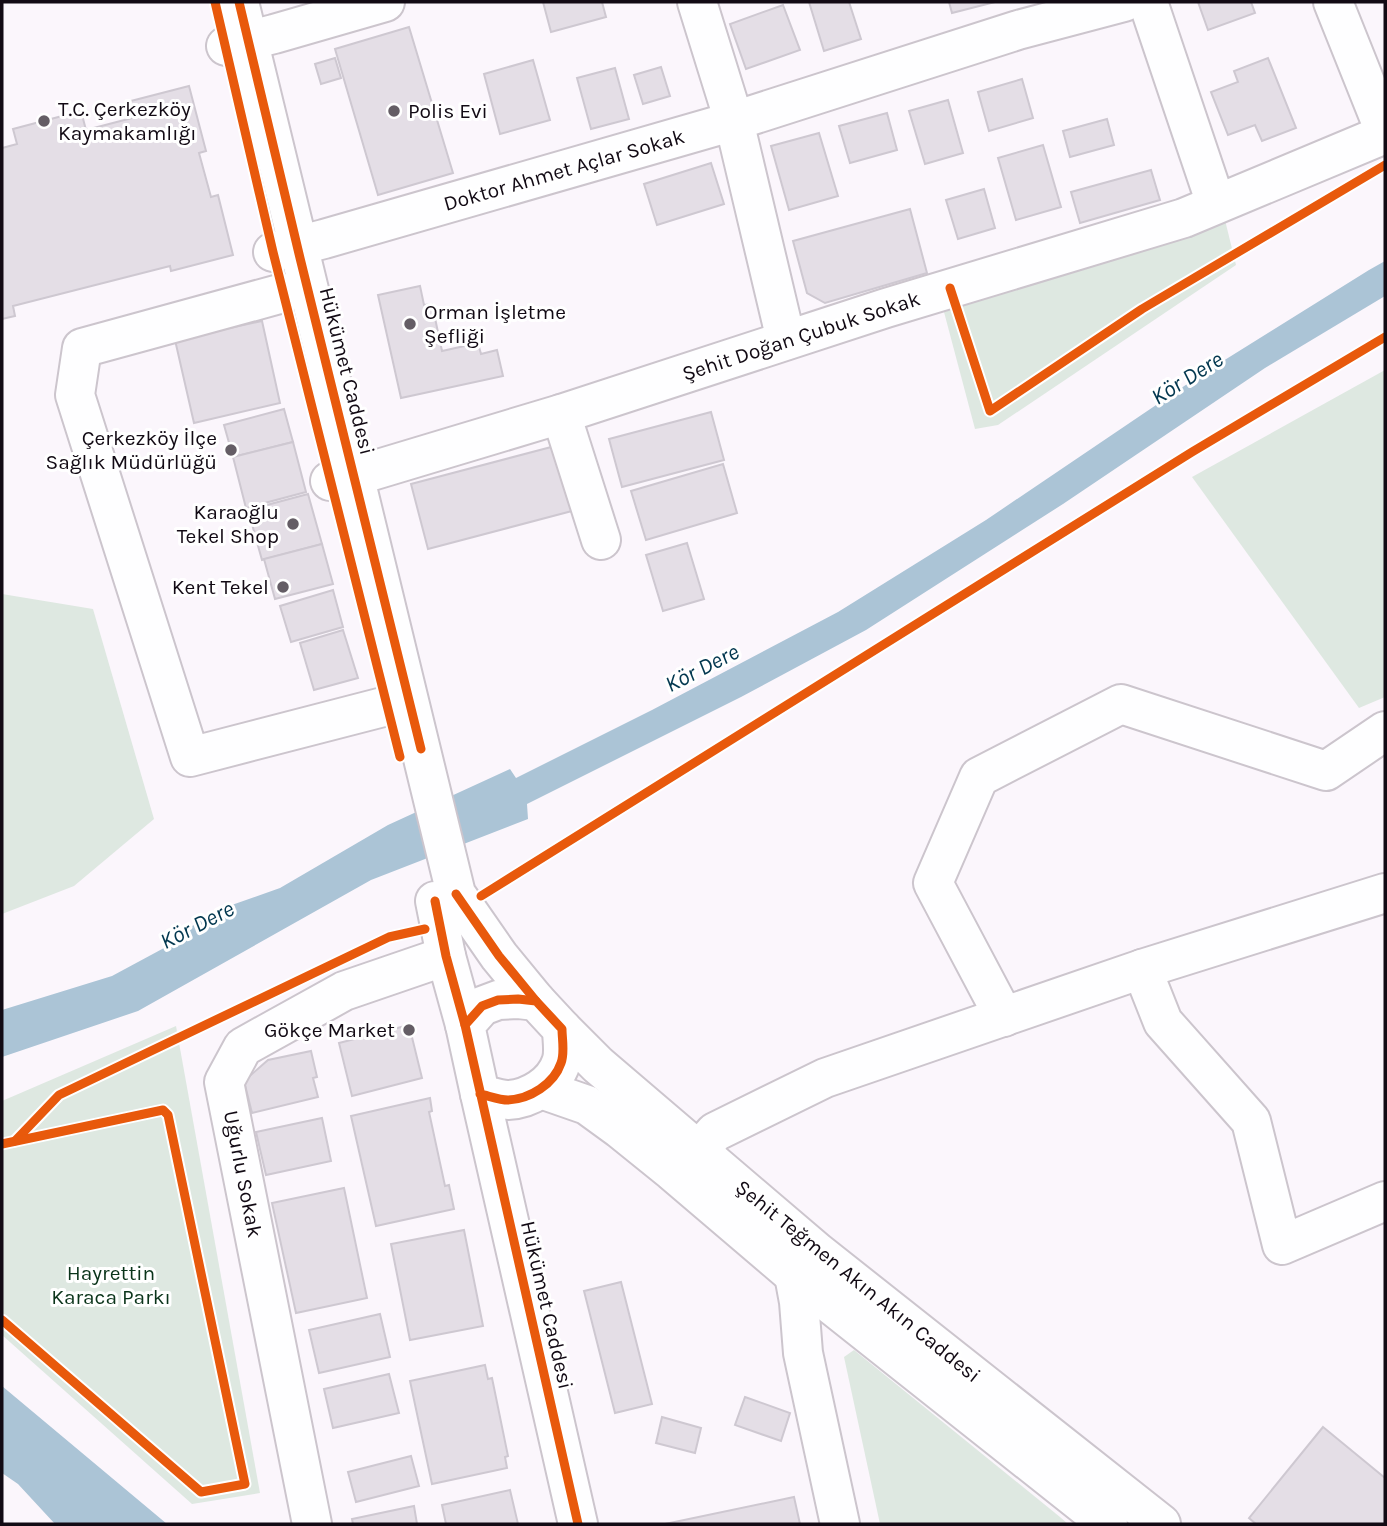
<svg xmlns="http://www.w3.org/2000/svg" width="1387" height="1526" viewBox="0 0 1387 1526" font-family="Karla,sans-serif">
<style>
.green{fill:#dee8e1}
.water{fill:#abc4d6}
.building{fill:#e4dee6;stroke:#cec8d1;stroke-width:2}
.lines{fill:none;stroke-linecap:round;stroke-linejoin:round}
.minor-casing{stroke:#ccc5cd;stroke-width:42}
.major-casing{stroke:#ccc5cd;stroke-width:42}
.minor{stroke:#fefeff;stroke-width:38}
.major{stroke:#fefeff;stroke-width:38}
.cycleway-casing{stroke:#fff;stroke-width:13}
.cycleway{stroke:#e8590c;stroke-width:9}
.poi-dot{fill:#645d65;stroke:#fff;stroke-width:2.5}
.labels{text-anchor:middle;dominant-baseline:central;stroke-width:6;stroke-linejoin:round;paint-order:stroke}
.poi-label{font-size:21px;fill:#120a14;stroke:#fff;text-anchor:end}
.street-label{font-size:21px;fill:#120a14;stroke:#fff}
.park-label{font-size:21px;fill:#0a341a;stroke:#fff}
.water-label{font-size:23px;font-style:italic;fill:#02374f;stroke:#fff}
</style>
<rect width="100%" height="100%" fill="#fbf6fc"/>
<g class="green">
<path d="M1225,220l11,45 -238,160 -23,4 -31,-117z"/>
<path d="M1385,370v327l-26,11 -167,-231z"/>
<path d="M2,594l91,15 61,210 -80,67 -72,28z"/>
<path d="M176,1026l84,467 -68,11 -190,-169v-234z"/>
<path d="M854,1350l206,167 8,7h-188l-36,-167z"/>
</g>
<g class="water">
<path d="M1385,261v35l-120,72 -202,136 -197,126 -125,67 -214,107 1,15 -157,61 -233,131 -136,46v-47l110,-34 52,-28 45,-35 71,-25 108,-63 122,-56 6,9 136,-68 186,-98 148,-92 213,-144 170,-106z"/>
<path d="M2,1386l165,138h-112l-37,-40 -16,-11z"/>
</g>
<g class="building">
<path d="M543,2h59l4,15 -55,15z"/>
<path d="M809,2h40l12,37 -37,12z"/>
<path d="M949,2h46l-43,11z"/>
<path d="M1198,2h53l4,11 -47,17z"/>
<path d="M783,5l17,45 -54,19 -16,-45z"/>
<path d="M409,27l44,146 -75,22 -43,-146z"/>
<path d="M335,58l6,20 -20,6 -6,-20z"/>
<path d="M1268,58l28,70 -34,13 -7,-16 -27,10 -17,-43 27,-10 -4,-11z"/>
<path d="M533,60l17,60 -50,14 -16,-60z"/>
<path d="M661,67l9,29 -27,8 -9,-29z"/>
<path d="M615,68l14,51 -38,10 -14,-51z"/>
<path d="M1022,79l11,39 -44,13 -11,-39z"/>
<path d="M189,86l17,65 -7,2 12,44 7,-2 15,60 -62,16 -1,-5 -157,40 2,10 -13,3v-171l15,-4 -4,-15 68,-18 5,19 46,-12 -5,-16z"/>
<path d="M948,100l15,53 -38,11 -16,-53z"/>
<path d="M887,113l10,37 -47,13 -11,-37z"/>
<path d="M1107,119l7,26 -44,12 -7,-26z"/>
<path d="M819,133l19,63 -49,14 -18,-64z"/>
<path d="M1043,145l18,62 -45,13 -18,-62z"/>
<path d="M711,163l13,41 -67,21 -13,-41z"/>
<path d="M1151,170l9,30 -80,23 -9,-31z"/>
<path d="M984,189l11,39 -37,11 -12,-39z"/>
<path d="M910,209l17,64 -102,30 -18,-10 -14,-52z"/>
<path d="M420,286l4,19 8,-1 10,47 36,-8 3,11 16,-4 6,26 -102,22 -23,-103z"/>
<path d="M262,321l18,82 -86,20 -19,-83z"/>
<path d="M284,409l9,33 -60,15 -9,-32z"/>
<path d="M711,412l13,48 -102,27 -13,-48z"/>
<path d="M293,442l13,50 -60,16 -13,-51z"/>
<path d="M555,446l17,65 -144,38 -17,-65z"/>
<path d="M723,464l14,49 -91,27 -15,-49z"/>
<path d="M308,494l14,50 -60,16 -14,-50z"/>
<path d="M687,543l17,56 -41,12 -17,-56z"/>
<path d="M322,544l11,40 -58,15 -11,-40z"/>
<path d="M333,590l10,37 -52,15 -11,-36z"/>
<path d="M343,630l15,48 -44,12 -14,-47z"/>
<path d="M409,1025l13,53 -70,18 -13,-53z"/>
<path d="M311,1051l6,26 -4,1 5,19 -66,16 -8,-32 24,-21z"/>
<path d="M430,1098l2,13 -3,1 16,74 4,-1 5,24 -78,17 -25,-110z"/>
<path d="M322,1118l9,43 -65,14 -10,-43z"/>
<path d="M344,1188l23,110 -71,15 -24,-110z"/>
<path d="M464,1230l19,96 -73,14 -19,-96z"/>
<path d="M621,1282l31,122 -37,9 -31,-122z"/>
<path d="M380,1314l10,43 -71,16 -10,-43z"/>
<path d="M485,1365l3,14 4,-1 16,78 -3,1 2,11 -75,16 -22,-103z"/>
<path d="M389,1374l10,39 -66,15 -9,-39z"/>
<path d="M745,1397l45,16 -9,28 -46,-16z"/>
<path d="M662,1417l39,11 -6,25 -39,-10z"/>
<path d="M1323,1427l62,51v46h-129l-7,-6z"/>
<path d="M411,1456l8,30 -63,16 -8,-30z"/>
<path d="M510,1490l8,34h-72l-4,-19z"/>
<path d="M794,1497l6,27h-135z"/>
<path d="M414,1506l3,18h-64l-1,-5z"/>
</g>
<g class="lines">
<g class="minor-casing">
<g id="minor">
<path d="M1148,2l68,202"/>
<path d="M1333,2l52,130"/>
<path d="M226,46l48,-12 111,-32"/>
<path d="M273,252l51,-13 410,-118 -37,-119"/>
<path d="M283,293l-201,55 -7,47 115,362 197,-51"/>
<path d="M786,340l-52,-219 284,-91 106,-28"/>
<path d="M561,414l40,126"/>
<path d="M330,481l25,-5 206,-62 325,-106 298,-90 201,-84"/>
<path d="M435,901l11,55 19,69"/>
<path d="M1142,969l21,53 88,99 31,124 103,-44"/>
<path d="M1004,1017l-71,-134 46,-106 142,-73 205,67 59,-40"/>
<path d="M480,1094l98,430"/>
<path d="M699,1150l16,-18 110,-54 317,-109 243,-76"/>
<path d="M794,1275l5,27 4,51 37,171"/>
<path d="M312,1524l-88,-442 19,-35 101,-56 102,-35"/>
</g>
</g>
<g class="major-casing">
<g id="major">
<path d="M239,2l217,892 43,62 37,45"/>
<path d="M518,999l18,2 26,28c0,10 3,24 -1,34 -7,21 -31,36 -53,37 -8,0 -19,-4 -28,-6l-15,-69 17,-19 16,-6z"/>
<path d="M562,1029l36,36 219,187 344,272"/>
<path d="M541,1089l46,16 33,24 52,42 122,104 314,249"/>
</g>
</g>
<use href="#minor" class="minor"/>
<use href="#major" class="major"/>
<g class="cycleway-casing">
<g id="cycleway">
<path d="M215,2l58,250 127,505"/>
<path d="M239,2l61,256 121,491"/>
<path d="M950,288l40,123 152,-102 243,-144"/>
<path d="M456,894l43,62 37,45"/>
<path d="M481,896l711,-444 193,-115"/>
<path d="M435,901l11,55 19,69"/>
<path d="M480,1094c9,2 20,6 28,6 22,-1 46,-16 53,-37 4,-10 1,-24 1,-34l-26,-28 -18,-2 -20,1 -16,6 -17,19c37,166 76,333 113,499"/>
<path d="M15,1141l44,-46 330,-158 36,-8"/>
<path d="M2,1144l161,-34 5,5 77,369 -44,8 -199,-172"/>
</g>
</g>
<use href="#cycleway" class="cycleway"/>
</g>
<g class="poi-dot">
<circle cx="394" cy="111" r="7"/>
<circle cx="44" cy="121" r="7"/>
<circle cx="410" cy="324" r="7"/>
<circle cx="231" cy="450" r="7"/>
<circle cx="293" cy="524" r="7"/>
<circle cx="283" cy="587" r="7"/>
<circle cx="409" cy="1030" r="7"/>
</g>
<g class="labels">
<g class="poi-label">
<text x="58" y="109" text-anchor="start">T.C. Çerkezköy<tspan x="58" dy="24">Kaymakamlığı</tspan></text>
<text x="408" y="111" text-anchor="start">Polis Evi</text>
<text x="424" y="312" text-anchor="start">Orman İşletme<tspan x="424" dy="24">Şefliği</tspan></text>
<text x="217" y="438">Çerkezköy İlçe<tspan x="217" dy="24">Sağlık Müdürlüğü</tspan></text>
<text x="279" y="512">Karaoğlu<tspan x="279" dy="24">Tekel Shop</tspan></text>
<text x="269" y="587">Kent Tekel</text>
<text x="395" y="1030">Gökçe Market</text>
</g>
<g class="street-label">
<text transform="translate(564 170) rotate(-16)">Doktor Ahmet Açlar Sokak</text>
<text transform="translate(801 336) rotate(-18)">Şehit Doğan Çubuk Sokak</text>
<text transform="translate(347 371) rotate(76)">Hükümet Caddesi</text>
<text transform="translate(243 1174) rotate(79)">Uğurlu Sokak</text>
<text transform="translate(858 1281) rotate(39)">Şehit Teğmen Akın Akın Caddesi</text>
<text transform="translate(547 1305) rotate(77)">Hükümet Caddesi</text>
</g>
<g class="park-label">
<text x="111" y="1273">Hayrettin<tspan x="111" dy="24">Karaca Parkı</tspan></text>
</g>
<g class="water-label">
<text transform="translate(1187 378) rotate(-32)">Kör Dere</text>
<text transform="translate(702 668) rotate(-27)">Kör Dere</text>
<text transform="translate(197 925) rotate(-27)">Kör Dere</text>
</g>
</g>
<rect width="1387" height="1526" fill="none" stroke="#120a14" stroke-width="7"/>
</svg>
